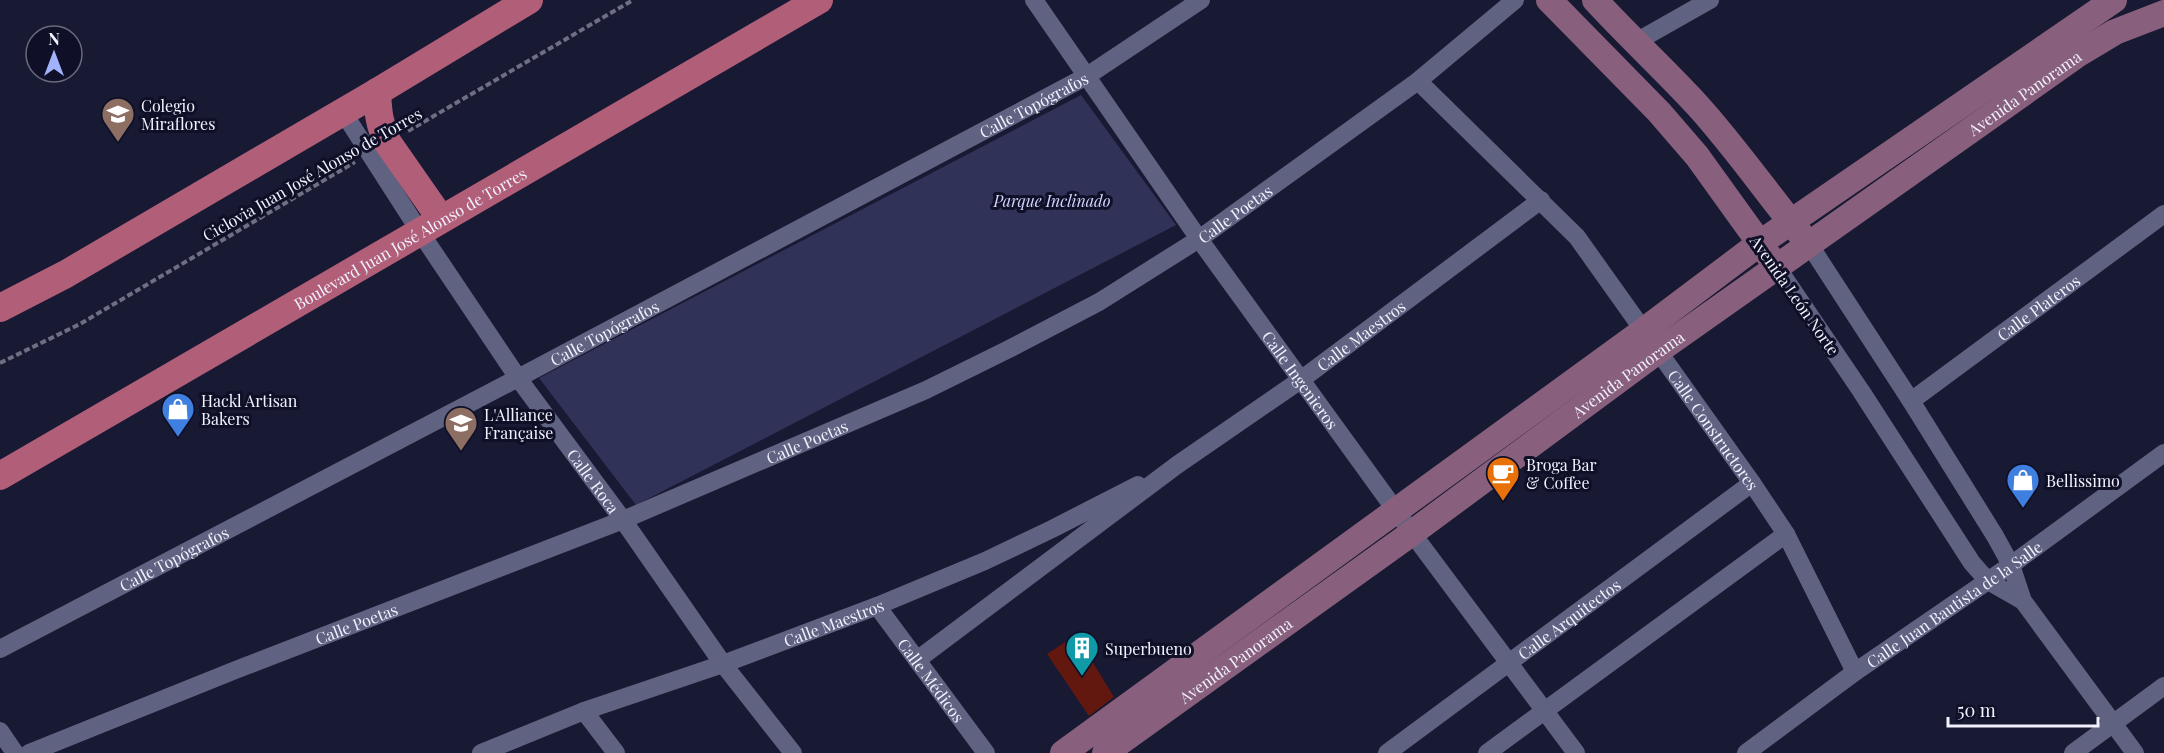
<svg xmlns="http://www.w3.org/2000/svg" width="2164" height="753" viewBox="0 0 2164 753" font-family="'Playfair Display',serif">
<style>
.green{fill:#303258}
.building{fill:#63180f}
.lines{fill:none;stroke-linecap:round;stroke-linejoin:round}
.path{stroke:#6e6f82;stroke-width:4;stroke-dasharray:6 3;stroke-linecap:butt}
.street{stroke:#5f6280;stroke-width:18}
.secondary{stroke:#88607d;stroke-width:26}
.primary{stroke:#b15e79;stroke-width:28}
.labels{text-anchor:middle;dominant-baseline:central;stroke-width:6;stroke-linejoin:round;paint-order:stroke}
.street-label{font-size:16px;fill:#f1f2fd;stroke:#0f1027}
.poi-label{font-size:16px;fill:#f1f2fd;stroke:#0f1027;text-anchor:start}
.park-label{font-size:16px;font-style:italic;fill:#d2d6ff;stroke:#0f1027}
</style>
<rect width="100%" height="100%" fill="#181932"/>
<path class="green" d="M1081,95l95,130 -540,280 -97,-127z"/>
<path class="building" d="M1076,635l38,62 -25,19 -42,-62z"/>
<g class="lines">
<g class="path">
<path d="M408,131l225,-131"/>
<path d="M0,363l80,-39 275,-162"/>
</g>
<g class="street">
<path id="s1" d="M1034,0l165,239 213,294 164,220"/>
<path d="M1634,43l76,-43"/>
<path id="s2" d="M1418,81l159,156 175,246 34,51 69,138"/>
<path id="s3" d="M343,112l77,120 98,146 105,142 100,144 70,89"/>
<path d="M1809,244l102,157 84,135 16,29 12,36 112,152"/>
<path d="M1777,267l84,124 111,172 16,18 35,20"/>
<path id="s4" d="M1911,401l253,-187"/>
<path id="s5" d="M877,606l109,147"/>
<path id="s6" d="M0,649l518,-271 569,-302 114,-76"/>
<path id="s7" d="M917,660l260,-195 125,-86 239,-179"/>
<path d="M584,711l32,42"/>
<path d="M0,731l15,22"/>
<path id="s8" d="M29,753l209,-84 385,-149 303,-130 83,-41 90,-47 100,-63 219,-158 97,-81"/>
<path id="s9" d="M481,753l103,-42 139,-47 154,-58 108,-45 67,-32 86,-44"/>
<path id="s10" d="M1387,753l365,-270"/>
<path d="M1487,753l299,-219"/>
<path id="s11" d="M1746,753l109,-81 156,-107 153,-112"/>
<path d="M2073,753l91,-67"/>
</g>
<g class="secondary">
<path d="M1549,0l110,112 38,44 72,100"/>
<path d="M1595,0c33,36 70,70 103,106 37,41 69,87 104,130"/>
<path d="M1063,753l580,-422 117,-88 354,-243"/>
<path id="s12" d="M1105,753l307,-220 246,-182 422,-298 35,-21 49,-19"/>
</g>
<g class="primary">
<path d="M377,92c1,19 2,33 11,51l53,76"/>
<path d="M0,308l66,-34 311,-182 152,-92"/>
<path id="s13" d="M0,476l819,-476"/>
</g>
</g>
<defs>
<g id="school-pin" transform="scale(1.725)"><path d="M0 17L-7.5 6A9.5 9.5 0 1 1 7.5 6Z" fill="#8d6e63" stroke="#0f1027"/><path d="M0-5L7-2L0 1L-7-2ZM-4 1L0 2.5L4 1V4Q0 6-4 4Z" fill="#fff"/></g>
<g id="shop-pin" transform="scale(1.725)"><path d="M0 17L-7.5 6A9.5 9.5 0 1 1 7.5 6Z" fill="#3f7fe0" stroke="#0f1027"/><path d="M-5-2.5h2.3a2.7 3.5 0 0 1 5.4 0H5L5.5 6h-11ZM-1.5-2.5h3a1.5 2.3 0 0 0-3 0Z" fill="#fff"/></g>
<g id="cafe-pin" transform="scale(1.725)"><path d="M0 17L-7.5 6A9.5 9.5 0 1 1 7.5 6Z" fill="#e8710a" stroke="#0f1027"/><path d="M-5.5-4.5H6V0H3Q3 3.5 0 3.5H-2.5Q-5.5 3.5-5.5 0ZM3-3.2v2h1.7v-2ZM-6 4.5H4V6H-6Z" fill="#fff"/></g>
<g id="building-pin" transform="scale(1.725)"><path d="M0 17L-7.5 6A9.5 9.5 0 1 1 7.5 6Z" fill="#0f9aa8" stroke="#0f1027"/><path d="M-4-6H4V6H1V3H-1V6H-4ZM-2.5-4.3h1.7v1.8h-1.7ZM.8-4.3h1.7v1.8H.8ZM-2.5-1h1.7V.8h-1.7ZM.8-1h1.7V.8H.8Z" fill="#fff"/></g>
</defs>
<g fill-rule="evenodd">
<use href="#school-pin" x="118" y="114"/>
<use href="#shop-pin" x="178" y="409"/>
<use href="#school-pin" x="461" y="423"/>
<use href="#cafe-pin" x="1503" y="473"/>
<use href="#shop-pin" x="2023" y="480"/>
<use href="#building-pin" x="1082" y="648"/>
</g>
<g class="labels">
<g class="street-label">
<text stroke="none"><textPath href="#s12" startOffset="1132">Avenida Panorama</textPath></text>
<text stroke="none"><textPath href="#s6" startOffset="1168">Calle Topógrafos</textPath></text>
<text transform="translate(312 174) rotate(-30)">Ciclovia Juan José Alonso de Torres</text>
<text stroke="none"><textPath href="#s8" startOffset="1324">Calle Poetas</textPath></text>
<text stroke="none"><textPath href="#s13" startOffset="474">Boulevard Juan José Alonso de Torres</textPath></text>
<text transform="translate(1795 295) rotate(55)">Avenida León Norte</text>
<text stroke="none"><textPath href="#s4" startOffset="158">Calle Plateros</textPath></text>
<text stroke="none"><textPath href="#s6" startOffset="682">Calle Topógrafos</textPath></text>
<text stroke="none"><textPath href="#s7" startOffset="550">Calle Maestros</textPath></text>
<text stroke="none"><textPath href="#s12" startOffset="646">Avenida Panorama</textPath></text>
<text stroke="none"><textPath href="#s1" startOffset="464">Calle Ingenieros</textPath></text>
<text stroke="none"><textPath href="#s2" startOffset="459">Calle Constructores</textPath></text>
<text stroke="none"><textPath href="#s8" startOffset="838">Calle Poetas</textPath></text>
<text stroke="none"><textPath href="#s3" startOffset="446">Calle Roca</textPath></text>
<text stroke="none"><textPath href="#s6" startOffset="196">Calle Topógrafos</textPath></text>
<text stroke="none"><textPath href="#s11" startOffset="256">Calle Juan Bautista de la Salle</textPath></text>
<text stroke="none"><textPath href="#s10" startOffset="226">Calle Arquitectos</textPath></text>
<text stroke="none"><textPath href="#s9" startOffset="376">Calle Maestros</textPath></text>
<text stroke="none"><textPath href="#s8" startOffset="352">Calle Poetas</textPath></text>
<text stroke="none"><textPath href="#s12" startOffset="160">Avenida Panorama</textPath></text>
<text stroke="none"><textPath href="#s5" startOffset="92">Calle Médicos</textPath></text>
</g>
<g class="poi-label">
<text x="141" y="105">Colegio<tspan x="141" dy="18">Miraflores</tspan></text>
<text x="201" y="400">Hackl Artisan<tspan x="201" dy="18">Bakers</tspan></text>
<text x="484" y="414">L'Alliance<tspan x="484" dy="18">Française</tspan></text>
<text x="1526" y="464">Broga Bar<tspan x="1526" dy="18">&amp; Coffee</tspan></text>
<text x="2046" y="480">Bellissimo</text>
<text x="1105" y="648">Superbueno</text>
</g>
<g class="park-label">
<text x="1052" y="200">Parque Inclinado</text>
</g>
</g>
<g transform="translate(54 54)"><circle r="28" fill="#0f1027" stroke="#696a7d" stroke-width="1.5"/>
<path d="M0-4.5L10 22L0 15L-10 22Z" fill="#a3b2fd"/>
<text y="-9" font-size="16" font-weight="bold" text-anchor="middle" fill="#f1f2fd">N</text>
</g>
<path d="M1948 717v9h150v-9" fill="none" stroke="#f1f2fd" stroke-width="3"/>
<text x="1957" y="717" font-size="18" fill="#f1f2fd" stroke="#0f1027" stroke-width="4.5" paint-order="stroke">50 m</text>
</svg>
